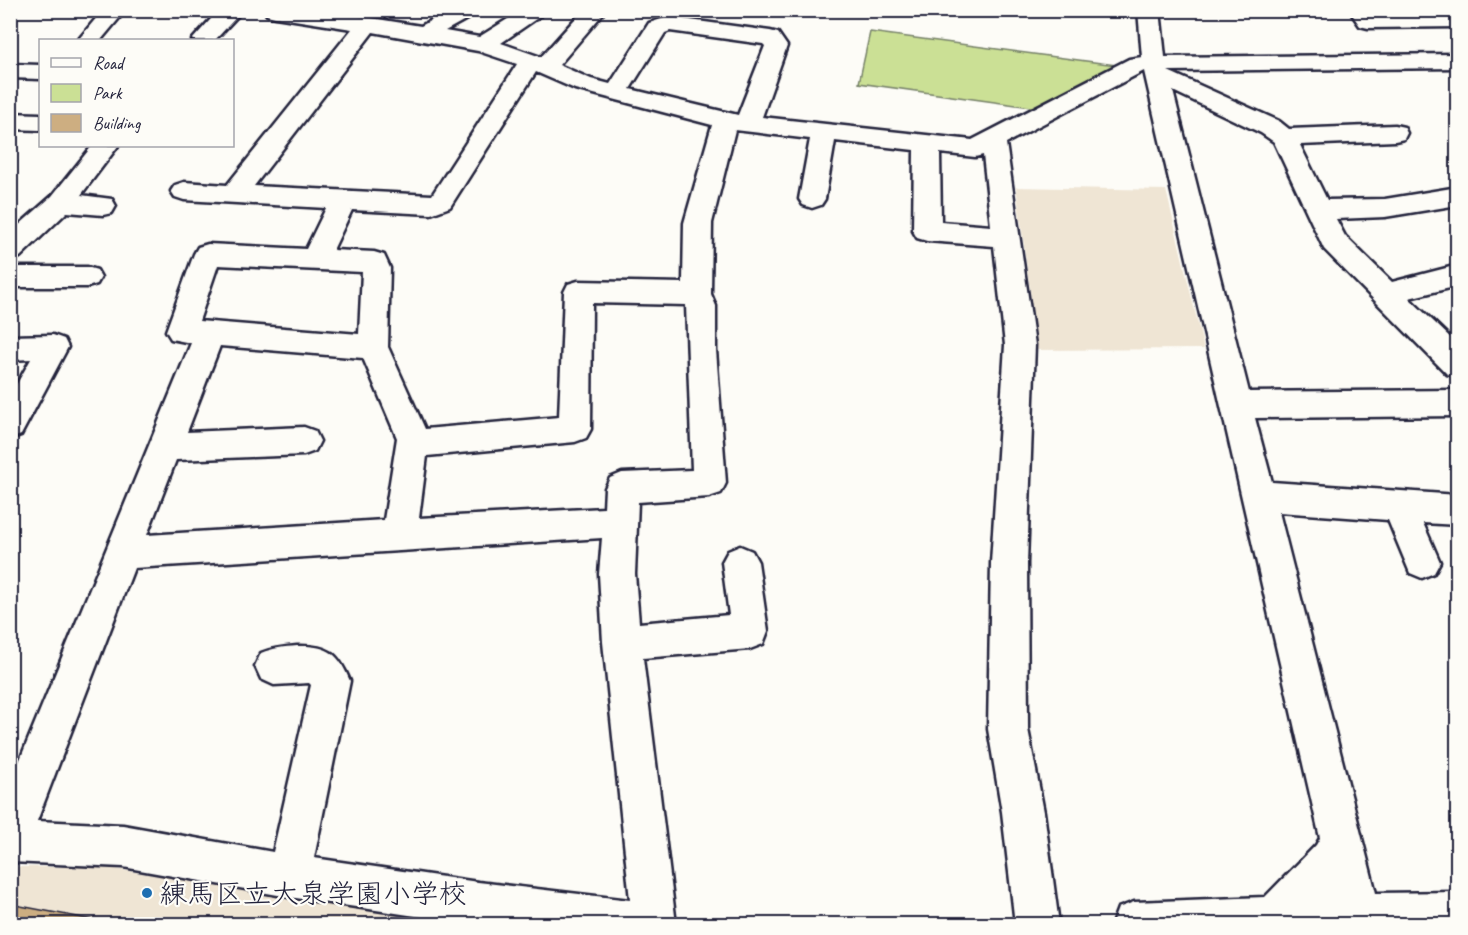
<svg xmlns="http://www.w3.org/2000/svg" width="1468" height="935" viewBox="0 0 1468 935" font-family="Caveat,'Klee One',sans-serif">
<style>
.built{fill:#efe5d4}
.green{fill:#cbe095;stroke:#768168;stroke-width:1.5}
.building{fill:#cdae81;stroke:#22223b;stroke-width:1.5}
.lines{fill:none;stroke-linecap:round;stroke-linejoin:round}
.minor-casing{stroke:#22223b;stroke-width:5}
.minor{fill:#fdfcf7;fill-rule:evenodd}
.poi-dot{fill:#1f6fb2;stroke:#fdfcf7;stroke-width:2}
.labels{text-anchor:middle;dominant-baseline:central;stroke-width:4.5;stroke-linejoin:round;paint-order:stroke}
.near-poi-label{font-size:28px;fill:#22223b;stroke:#fdfcf7;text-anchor:start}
</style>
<rect width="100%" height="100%" fill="#fdfcf7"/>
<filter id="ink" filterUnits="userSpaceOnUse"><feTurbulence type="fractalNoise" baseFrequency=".0167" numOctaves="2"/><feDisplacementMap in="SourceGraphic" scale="12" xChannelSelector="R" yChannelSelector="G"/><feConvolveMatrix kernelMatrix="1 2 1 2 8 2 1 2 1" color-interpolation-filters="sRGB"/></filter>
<g filter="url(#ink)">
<g class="built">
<path d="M1016,187l150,3 38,159 -171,1 -3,-60z"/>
<path d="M10,867h92l357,53 1,4h-449z"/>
</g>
<path class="green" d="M870,32l246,33 -78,43 -179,-25z"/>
<path class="building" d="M10,904l104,20h-104z"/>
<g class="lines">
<g class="minor-casing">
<g id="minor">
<path d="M103,10h23l-25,30h-23z"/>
<path d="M219,10h24l-28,30h-23z"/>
<path d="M264,10h57l100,16 28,-16h28l-3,5 -29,16 34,6 43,-27h27l-48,33 40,14 42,-47h23l-47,55 32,14 19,5 39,-61 19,-6 102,14 8,2 9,13 -25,71 210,23 157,-81 13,-2 -4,-47h22l5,47 293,-3v14l-290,3 111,50 10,8 106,-4 9,2 3,6 -3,6 -9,2 -95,4 27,55 58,-1 73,-12v18l-73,12 -49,2 9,17 47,46 66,-17v21l-49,12 49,47v32l-11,-3 -123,-125 -50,-107 -13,-9 -88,-42 76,301 209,-2v26l-203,2 17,64 186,13v30l-35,-2 17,39 -6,11 -12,5 -12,-5 -22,-53 -109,-8 97,381 82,-1v32h-346l6,-16 16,-6 131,-5 51,-52 4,-7 -176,-767 -138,72 29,202 -8,218 1,166 16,83 15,112h-44l-13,-112 -14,-83 3,-166 14,-218 -11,-99 -67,-5 -10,-3 -4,-7 1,-81 -79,-9 -10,58 -4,6 -9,3 -9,-3 -4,-6 11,-60 -75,-9 -23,93 -1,71 5,12v44l10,133 -5,10 -12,4 -71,5 -3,72 4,49 90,-8 -7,-53 6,-11 12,-5 12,5 6,11 10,69 -5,13 -13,5 -107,9 33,266h-207l-180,-27 -166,-30 -113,-5v-78l181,-441 -20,-4 -5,-8 28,-77 4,-7 10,-3 98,5 20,-41 -142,-8 -9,-3 -4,-6 4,-6 9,-3 43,3 125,-156 -77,-12 -8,-2zM670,31l93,13 2,2 -27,69 -108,-26 35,-56zM373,32l105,19 39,13 -85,131 -178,-9zM536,72l39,17 137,36 -28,98 -1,60 -105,-2 -10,3 -4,8 -5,125 -134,12 -37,-82 2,-79 -6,-13 -10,-3 -41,-2 19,-40 79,4 19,-7zM940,153l35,4 8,-2 8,71 -50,-4zM218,265l144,7 -3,62 -160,-13zM592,303l94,2 6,165 -70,3 -12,5 -5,10 -1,20 -185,10 8,-62 148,-14 11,-4 5,-9zM220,346l143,12 34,80 -13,82 -237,15 29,-75 128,-5 11,-4 5,-10 -5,-10 -11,-4 -117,5zM602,538l-3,36 4,68 27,258 -152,-18 -164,-24 36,-177c-12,-29 -22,-36 -53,-35 -13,1 -24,2 -36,7l-6,13 6,13 13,6 35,-2 2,2 -38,167 -150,-27 -86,-4 97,-253z"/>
<path d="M1349,10h23l2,4 84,-1v14l-90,1 -8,-2z"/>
<path d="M10,64l30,1v14l-30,-1z"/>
<path d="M10,113l30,1v16l-30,-1z"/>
<path d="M92,146h26l-37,49 31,4 4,7 -4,7 -9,2 -36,-3 -47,45 -10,3v-27l42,-37z"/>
<path d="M10,267h77l10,3 4,7 -4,7 -10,3h-77z"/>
<path d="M53,335l11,4 4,8 -47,88 -11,4v-43l21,-37 -21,1v-24z"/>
</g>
</g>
<use href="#minor" class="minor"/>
</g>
</g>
<circle class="poi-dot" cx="147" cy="893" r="6"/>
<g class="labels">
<g class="near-poi-label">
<text x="159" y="893">練馬区立大泉学園小学校</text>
</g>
</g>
<rect width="1468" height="935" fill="none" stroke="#fdfcf7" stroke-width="36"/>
<rect x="18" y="18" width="1432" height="899" fill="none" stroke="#22223b" stroke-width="2" filter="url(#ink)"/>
<rect x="39" y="39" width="195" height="108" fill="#fdfcf7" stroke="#a5a5ac" stroke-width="1.5"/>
<rect x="51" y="58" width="30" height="9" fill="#fdfcf7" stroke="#a5a5ac" stroke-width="1.5"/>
<text x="93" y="69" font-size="18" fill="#22223b">Road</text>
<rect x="51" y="84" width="30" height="18" fill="#cbe095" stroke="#a5a5ac" stroke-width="1.5"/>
<text x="93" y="99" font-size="18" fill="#22223b">Park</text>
<rect x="51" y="114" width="30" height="18" fill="#cdae81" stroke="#a5a5ac" stroke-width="1.5"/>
<text x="93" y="129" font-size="18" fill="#22223b">Building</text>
</svg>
